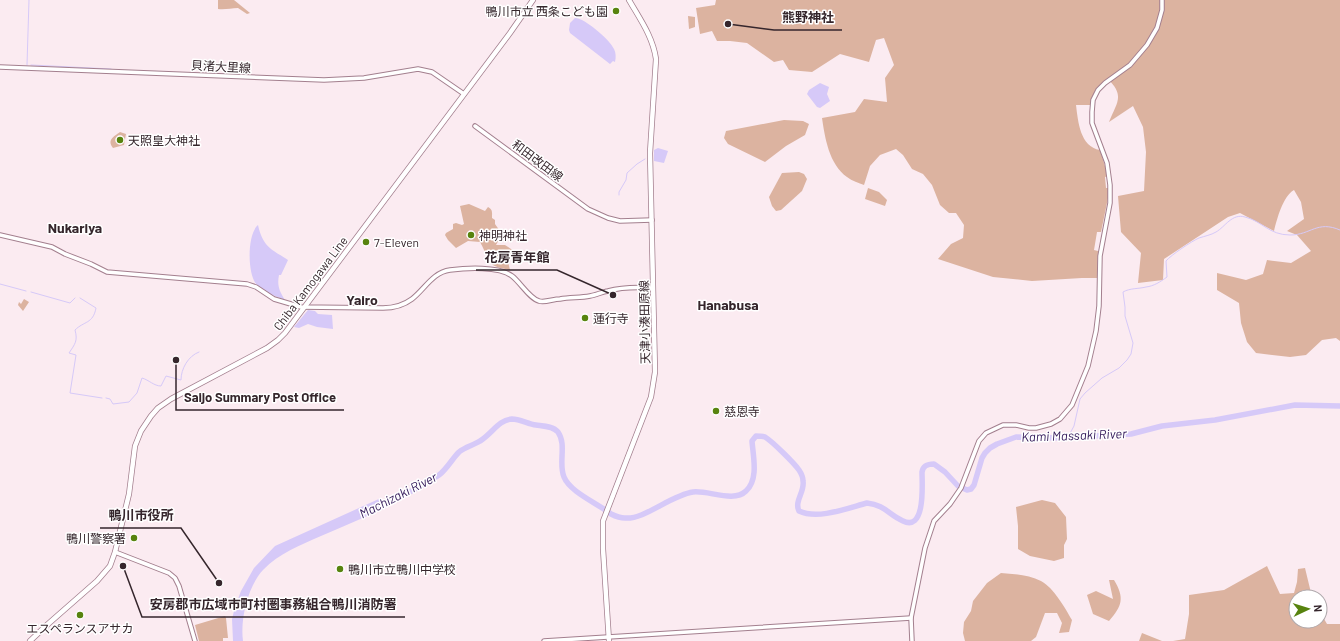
<svg xmlns="http://www.w3.org/2000/svg" width="1340" height="641" viewBox="0 0 1340 641" font-family="Barlow,'Noto Sans JP',sans-serif">
<style>
.green{fill:#dcb3a0}
.water{fill:#d6c9f8}
.lines{fill:none;stroke-linecap:round;stroke-linejoin:round}
.stream{stroke:#d6c9f8;stroke-width:1}
.river{stroke:#d6c9f8;stroke-width:5.5}
.minor-casing{stroke:#a37f8e;stroke-width:5.5}
.major-casing{stroke:#a37f8e;stroke-width:6}
.minor{stroke:#fff;stroke-width:3.5}
.major{stroke:#fff;stroke-width:4.5}
.poi-dot{fill:#57830e;stroke:#fff;stroke-width:1.5}
.labels{text-anchor:middle;dominant-baseline:central;stroke-width:3;stroke-linejoin:round;paint-order:stroke}
.poi-label{font-size:12px;fill:#35262c;stroke:#fff;text-anchor:start}
.street-label{font-size:12px;fill:#35262c;stroke:#fff}
.water-label{font-size:13px;font-style:italic;fill:#321859;stroke:#fff}
.quarter-label{font-size:14px;font-weight:bold;fill:#35262c;stroke:#fff}
.leader{fill:none;stroke:#35262c;stroke-width:1.5}
.callout-dot{fill:#35262c;stroke:#fff;stroke-width:1.5}
.callout-label{font-size:13px;text-anchor:middle;font-weight:bold;fill:#35262c;stroke:#fff;stroke-width:3;stroke-linejoin:round;paint-order:stroke}
</style>
<rect width="100%" height="100%" fill="#fbebf1"/>
<g class="green">
<path d="M218,0h16l16,13 -3,1 -9,-6c-7,0 -13,2 -20,1z"/>
<path d="M716,0h624v341l-4,-3 -14,2 -16,15 -16,2 -34,-4 -9,-11 -6,-19 -2,-20 -22,-13v-17l29,7 17,-6 4,-14 24,3 20,-12 -14,-16 -10,-4 17,-12 -3,-17 -7,-12c-11,6 -17,29 -20,41l-34,-18 -12,4 -64,42 -1,21 -25,3 3,-30 -20,-21 -3,-36 26,-5 2,-39 -3,-25 -10,-21 -24,16c8,-20 16,-26 -1,-43l-12,10 -6,16h-14c2,16 4,42 24,45l8,26 -3,1 1,11h2v10l-7,34h-4l-3,18 4,1 -1,27h-15l-50,3 -39,-4 -55,-18 13,-15 12,-6 1,-13 -8,-12h-7l-9,-8 -8,-20 -9,-11 -11,-5 -9,-14 -7,-6 -16,6 -10,11 -6,19c-5,-2 -12,-4 -17,-8 -18,-13 -22,-39 -25,-59l33,-6 9,-13 23,3 -2,-24 9,-13 -10,-27 -8,2 -7,22 -29,-8 -28,18 -23,-2 -6,-10 -9,2 -27,-19 -17,-2h-13l-5,-10 -12,3 -4,-26 19,-3z"/>
<path d="M688,16l7,1v10l-6,2z"/>
<path d="M784,120l19,1 6,3 -4,11 -19,11 -21,16 -37,-18 -4,-6 2,-7z"/>
<path d="M120,132l6,2 -2,11 -11,3c-6,-8 0,-11 7,-16z"/>
<path d="M799,172l5,2 3,5 -5,12 -21,19 -5,1 -4,-5 -3,-9 13,-24z"/>
<path d="M868,188l11,4 8,8 -2,6 -20,-7z"/>
<path d="M469,204l16,7 3,-4c5,3 4,5 4,11l3,2v4l7,10 -6,11h9l9,6c-9,6 -6,10 -4,19 -27,-5 -19,-9 -30,-28l-12,-1 -12,7 -8,-8 -3,-5 1,-2 7,-4v-5l3,-1 6,2 2,-1 -4,-18z"/>
<path d="M24,299l5,3 -6,9 -5,-6 1,-3 2,2z"/>
<path d="M1042,500l13,3 11,14 1,22 -3,6v13l-10,3 -24,-5 -12,-7v-23l-2,-19z"/>
<path d="M1267,566l13,28 14,-1 3,-11 1,-13 7,-1 7,29h-16v24h24v-9l7,12h13v17h-167l12,-2 4,-25v-19l35,-5z"/>
<path d="M1001,573c13,1 28,2 40,8 13,7 24,27 31,39l-3,12 -10,1 3,-10 -5,-10h-12l-9,24 -5,4h-66l-2,-8 1,-11 7,-11 2,-10 14,-18z"/>
<path d="M1109,580h5c11,18 8,26 -5,41l-16,-7 -6,-19 9,-4 17,8z"/>
<path d="M225,616l1,2 2,20h-5v3h-24l-4,-16z"/>
<path d="M1142,633l20,8h-23z"/>
</g>
<g class="water">
<path d="M575,18c10,0 35,22 39,31 2,4 2,8 1,13l-2,-1 -3,3 -40,-31 -1,-3 1,-7z"/>
<path d="M820,83l9,4 -2,7 3,7 -10,7 -3,-1 -10,-13 2,-4z"/>
<path d="M658,148l10,3 -4,12 -10,-2v-11z"/>
<path d="M258,225c5,22 13,24 30,35l-7,15h-2c-2,10 0,16 6,25 -10,-4 -21,-7 -28,-15 -10,-10 -10,-51 1,-60z"/>
<path d="M308,310l7,1 3,3 14,1 1,14 -16,-2 -9,-3 -9,4 -5,-1z"/>
<path d="M381,498l5,10c-22,9 -43,19 -65,28 -20,9 -42,17 -58,34 -15,16 -23,49 -20,71h-10l-1,-22 3,-12 6,-16 13,-23 21,-22z"/>
</g>
<g class="lines">
<g class="stream">
<path d="M27,65l2,-65"/>
<path d="M31,65l80,4"/>
<path d="M619,195v-3l7,-12 1,-7 10,-9 8,-5"/>
<path d="M0,284l26,7"/>
<path d="M31,292l39,11 5,-5"/>
<path d="M80,298l16,10c-3,16 -12,13 -21,22 3,11 0,14 -6,23l7,2 -6,38 32,5"/>
<path d="M106,398l4,1 3,5 16,-2 8,-9 5,-15c7,2 12,8 19,8l5,-10 15,4c0,-11 7,-24 18,-28"/>
<path d="M1068,437l6,-11 6,-27 5,-6 17,-15 17,-10 8,-8 4,-6 2,-11 -8,-27v-9l-2,-15c7,-4 15,-3 23,-5 8,-1 14,-5 21,-10l-1,-16c5,-6 26,-20 33,-23 6,-2 12,-3 17,-6 9,-5 16,-19 29,-15 17,4 24,18 45,18 21,0 27,-15 50,-5"/>
</g>
<path class="river" d="M377,507c21,-9 43,-19 62,-32 8,-6 13,-16 20,-23 6,-5 15,-7 21,-11 12,-7 18,-21 32,-22 8,0 16,5 24,6 7,1 17,1 22,7 9,13 0,31 6,45 6,15 33,26 47,37 4,2 9,4 14,4 19,2 46,-23 68,-26 15,-2 41,11 53,-1 13,-12 7,-35 6,-50l4,-5c3,0 7,0 9,1 8,5 29,26 34,33 2,3 4,8 4,11 2,11 -9,20 -4,30 19,9 49,-3 68,-8 18,2 22,12 36,18 23,11 19,-38 19,-49 1,-6 5,-8 12,-8l11,8 13,14 9,4 4,-1 3,-4 8,-27 3,-5 5,-5 7,-4 19,-7 42,1 73,-4 31,-8 53,-6 80,-15 45,1"/>
<g class="minor-casing">
<g id="minor">
<path d="M0,67l324,13 40,-2 54,-9 14,3 32,22"/>
<path d="M475,126l113,83 20,9 12,3 32,-1"/>
<path d="M0,235l52,12 13,7 26,10 16,8 140,12 9,3 18,12 27,8 82,1c10,0 21,-3 29,-9 12,-9 21,-27 38,-29 16,-2 49,-4 62,6 8,6 18,23 27,25 6,2 14,-2 21,-2 10,-2 20,-1 30,-3 6,-1 12,-4 18,-5 14,-4 30,-4 45,-3"/>
<path d="M115,552l54,21 6,5 4,8 16,55"/>
<path d="M544,641l367,-23"/>
<path d="M912,641l-1,-23 14,-70 9,-27 16,-17 11,-16 18,-47 7,-8 17,-8h13l13,3h7l15,-4 9,-5 12,-14 16,-39 8,-35 3,-25 1,-50 10,-53v-18l-3,-22 -15,-40v-11l1,-12 5,-10 7,-7 25,-18 17,-20 10,-17 5,-18v-10"/>
</g>
</g>
<g class="major-casing">
<g id="major">
<path d="M30,641l18,-17 49,-43 13,-15 5,-14 14,-58 6,-48 6,-15 10,-15 7,-8 13,-9 96,-51 11,-8 7,-7 225,-300 23,-33"/>
<path d="M609,641l-6,-92v-28l48,-124 4,-25 -5,-219 6,-94c-3,-22 -16,-40 -27,-59"/>
</g>
</g>
<use href="#minor" class="minor"/>
<use href="#major" class="major"/>
</g>
<g class="poi-dot">
<circle cx="616" cy="11" r="4"/>
<circle cx="120" cy="140" r="4"/>
<circle cx="471" cy="235" r="4"/>
<circle cx="366" cy="242" r="4"/>
<circle cx="585" cy="318" r="4"/>
<circle cx="716" cy="411" r="4"/>
<circle cx="134" cy="538" r="4"/>
<circle cx="340" cy="569" r="4"/>
<circle cx="80" cy="615" r="4"/>
</g>
<g class="labels">
<g class="poi-label">
<text x="608" y="11" text-anchor="end">鴨川市立 西条こども園</text>
<text x="128" y="140">天照皇大神社</text>
<text x="479" y="235">神明神社</text>
<text x="374" y="242">7-Eleven</text>
<text x="593" y="318">蓮行寺</text>
<text x="724" y="411">慈恩寺</text>
<text x="126" y="538" text-anchor="end">鴨川警察署</text>
<text x="348" y="569">鴨川市立鴨川中学校</text>
<text x="80" y="628" text-anchor="middle">エスペランスアサカ</text>
</g>
<g class="street-label">
<text transform="translate(221 66) rotate(3)">貝渚大里線</text>
<text transform="translate(538 160) rotate(37)">和田改田線</text>
<text transform="translate(310 283) rotate(-53)">Chiba Kamogawa Line</text>
<text transform="translate(644 322) rotate(-91)">天津小湊田原線</text>
</g>
<g class="water-label">
<text transform="translate(1074 435) rotate(-2)">Kami Massaki River</text>
<text transform="translate(398 495) rotate(-27)">Machizaki River</text>
</g>
<g class="quarter-label">
<text x="75" y="227">Nukariya</text>
<text x="362" y="299">Yairo</text>
<text x="728" y="304">Hanabusa</text>
</g>
</g>
<path class="leader" d="M728 24L774 30H842M613 295L557 270H476M176 360L176 410H344M219 583L181 528H100M123 566L142 617H405"/>
<g class="callout-dot">
<circle cx="728" cy="24" r="4"/>
<circle cx="613" cy="295" r="4"/>
<circle cx="176" cy="360" r="4"/>
<circle cx="219" cy="583" r="4"/>
<circle cx="123" cy="566" r="4"/>
</g>
<g class="callout-label">
<text x="808" y="22">熊野神社</text>
<text x="517" y="262">花房青年館</text>
<text x="260" y="402">Saijo Summary Post Office</text>
<text x="141" y="520">鴨川市役所</text>
<text x="273" y="609">安房郡市広域市町村圏事務組合鴨川消防署</text>
</g>
<g transform="translate(1308 609) rotate(86)"><circle r="19" fill="#ffffff" stroke="#aea8ab"/>
<path d="M0-3L7 15L0 10L-7 15Z" fill="#57830e"/>
<text y="-6" font-size="11" font-weight="bold" text-anchor="middle" fill="#35262c">N</text>
</g>
</svg>
